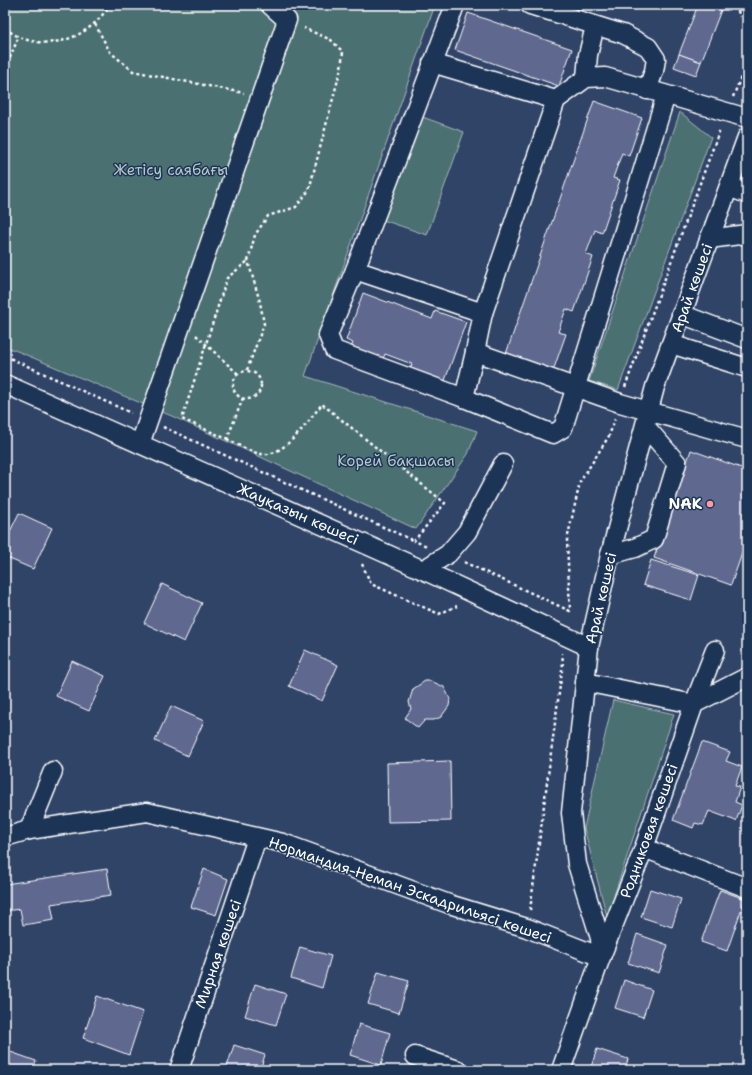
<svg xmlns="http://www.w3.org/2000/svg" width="752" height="1075" viewBox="0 0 752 1075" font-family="'Shantell Sans',sans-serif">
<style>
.green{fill:#4b7072;stroke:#a5b8b8}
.building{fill:#5e688f;stroke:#fff}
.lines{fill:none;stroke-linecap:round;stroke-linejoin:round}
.minor-casing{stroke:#fff;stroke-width:21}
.path{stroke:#fff;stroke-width:2.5;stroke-dasharray:3 3;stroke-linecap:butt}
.minor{stroke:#1d3557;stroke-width:18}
.poi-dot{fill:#ff9aa2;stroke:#1d3557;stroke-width:1.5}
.labels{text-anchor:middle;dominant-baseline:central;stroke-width:3;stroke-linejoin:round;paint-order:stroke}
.park-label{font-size:15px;fill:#b7c6c7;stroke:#1d3557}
.street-label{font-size:15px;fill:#fff;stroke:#1d3557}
.poi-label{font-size:15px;font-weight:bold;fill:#fff;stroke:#1d3557;text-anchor:end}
</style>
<rect width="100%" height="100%" fill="#304468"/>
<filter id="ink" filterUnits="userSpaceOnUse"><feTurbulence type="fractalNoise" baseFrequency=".025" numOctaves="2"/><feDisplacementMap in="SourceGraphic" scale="8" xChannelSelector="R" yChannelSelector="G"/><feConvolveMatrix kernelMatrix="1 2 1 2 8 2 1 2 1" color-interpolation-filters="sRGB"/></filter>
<g filter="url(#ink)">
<g class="green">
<path d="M5,5h430l-130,371 172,55 -9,23 -52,75 -242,-112 -169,-71z"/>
<path d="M680,112l31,25 -93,253 -29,-9z"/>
<path d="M417,115l47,17 -37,103 -47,-16z"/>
<path d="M613,700l61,14 -67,203 -23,-89z"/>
</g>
<g class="building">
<path d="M698,5h10l13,5 -20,52 -22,-8z"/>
<path d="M468,13l104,36 -13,37 -104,-36z"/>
<path d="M679,54l22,8 -5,13 -22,-8z"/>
<path d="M594,101l48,17 -13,38 -7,-3 -9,25 7,2 -18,53 -7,-3 -9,24 7,3 -19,55 -8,-3 -8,23 8,2 -13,37 -47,-17z"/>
<path d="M363,293l69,26 3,-8 31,11 -22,61 -35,-12 3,-7 -27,-10 -3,7 -32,-12 3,-6 -7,-3z"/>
<path d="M691,450l56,20v69l-16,46 -77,-27z"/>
<path d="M19,513l33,15 -19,41 -28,-12v-15z"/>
<path d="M651,560l48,15 -8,25 -48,-15z"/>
<path d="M162,584l40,19 -18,39 -40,-19z"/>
<path d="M305,650l33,15 -16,36 -33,-15z"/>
<path d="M72,661l33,15 -16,35 -33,-15z"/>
<path d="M425,681h6l13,6 6,12 -1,7 -8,11 -7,3h-9l-7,8 -13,-10 6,-9 -2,-7 4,-13z"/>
<path d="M171,706l33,15 -16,35 -33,-15z"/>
<path d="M702,742l28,10 -4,9 16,6 -7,19 5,1 -5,15 7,3 -6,16 -27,-10 -6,14 -8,-2 -2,5 -20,-8z"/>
<path d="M450,761l1,60 -63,1 -1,-59z"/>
<path d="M107,869l4,26 -60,9 3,16 -31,5 -3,-16 -15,2v-27z"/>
<path d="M204,869l24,10 -12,36 -25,-8z"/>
<path d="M650,889l31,10 -9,28 -31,-10z"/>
<path d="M720,890l25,9 -18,52 -26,-9z"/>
<path d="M637,934l31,11 -9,28 -31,-10z"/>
<path d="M300,947l31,9 -9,32 -31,-10z"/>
<path d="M378,972l31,9 -10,32 -31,-9z"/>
<path d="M624,980l28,10 -9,27 -28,-9z"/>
<path d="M255,984l31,10 -10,31 -31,-9z"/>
<path d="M97,996l46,16 -14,43 -46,-17z"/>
<path d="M359,1024l31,9 -9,32 -31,-10z"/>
<path d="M234,1045l31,10 -5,15h-34z"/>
<path d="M597,1049l31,10 -3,11h-35z"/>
<path d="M5,1050l31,11 -3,9h-28z"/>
</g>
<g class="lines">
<g class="minor-casing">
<g id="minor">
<path d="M530,5l93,29 25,13 8,12 -2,12 -7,19"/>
<path d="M432,63l124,37"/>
<path d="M586,78l2,-23 7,-29"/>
<path d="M747,118l-142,-41 -19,1 -30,22 -73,213 -8,39 145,51 127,36"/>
<path d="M729,187l18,7"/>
<path d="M709,239l38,-5"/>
<path d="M355,270l100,-265"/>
<path d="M483,313l-128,-43 -27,65 6,15 130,48 89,36 10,-6 103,-333"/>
<path d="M681,314l66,25"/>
<path d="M671,344l76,24"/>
<path d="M5,384l418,186 166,77"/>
<path d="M464,398l11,-46"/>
<path d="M140,444l147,-424 -17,-15"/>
<path d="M610,555l25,-7 19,-9 23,-76 -32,-37"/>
<path d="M423,570l25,-16 19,-22 36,-68"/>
<path d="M585,682l109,22 21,-54"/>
<path d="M29,830l24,-59"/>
<path d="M5,837l24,-7 118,-18 136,31 166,61 78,24 74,29 43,-109 50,-144 53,-27"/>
<path d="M644,848l103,40"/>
<path d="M415,1056l43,14"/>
<path d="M179,1070l78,-232"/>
<path d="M561,1070l40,-113 -1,-19 -23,-74 -6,-51 18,-166 21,-92 45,-168 92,-250"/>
</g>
</g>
<g class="path">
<path d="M736,5l4,12"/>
<path d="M95,24l15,28 23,19 111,22"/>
<path d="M5,28c34,28 84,13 104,-23"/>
<path d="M5,69l14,-33"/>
<path d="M733,97l14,-35"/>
<path d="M196,335l42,39"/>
<path d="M5,356l126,57"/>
<path d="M247,370l17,-46 -4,-22 -12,-41 7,-26 13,-19 28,-9 13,-17 32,-122 2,-16 -12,-12 -27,-12"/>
<circle cx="247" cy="385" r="14"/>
<path d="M625,387l95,-258"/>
<path d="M243,398l-16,41 -45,-20 45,-141 21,-17"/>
<path d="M163,427l251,114"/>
<path d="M227,439c10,5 23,13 34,15 23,4 48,-34 61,-50l123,99 -31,38 13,5"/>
<path d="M464,562l106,49 -3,-71 13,-58 29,-46 6,-17"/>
<path d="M362,564l9,20 68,30 18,-8"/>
<path d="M530,910l33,-247 -1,-10"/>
</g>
<use href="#minor" class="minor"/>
</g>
</g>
<circle class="poi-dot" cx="710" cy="504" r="4"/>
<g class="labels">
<g class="park-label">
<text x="171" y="170">Жетісу саябағы</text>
<text x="396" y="461">Корей бақшасы</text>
</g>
<g class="street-label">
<text transform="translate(692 288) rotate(-70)">Арай көшесі</text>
<text transform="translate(298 514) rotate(24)">Жауқазын көшесі</text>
<text transform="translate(601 598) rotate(-77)">Арай көшесі</text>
<text transform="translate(649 831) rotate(-70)">Родниковая көшесі</text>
<text transform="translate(410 890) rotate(19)">Нормандия-Неман Эскадрильясі көшесі</text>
<text transform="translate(218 954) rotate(-71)">Мирная көшесі</text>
</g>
<g class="poi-label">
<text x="702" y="504">NAK</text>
</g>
</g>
<rect width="752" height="1075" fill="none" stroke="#1d3557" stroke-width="20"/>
<rect x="10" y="10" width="732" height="1055" fill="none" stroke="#fff" stroke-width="1.5" filter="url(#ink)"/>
</svg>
